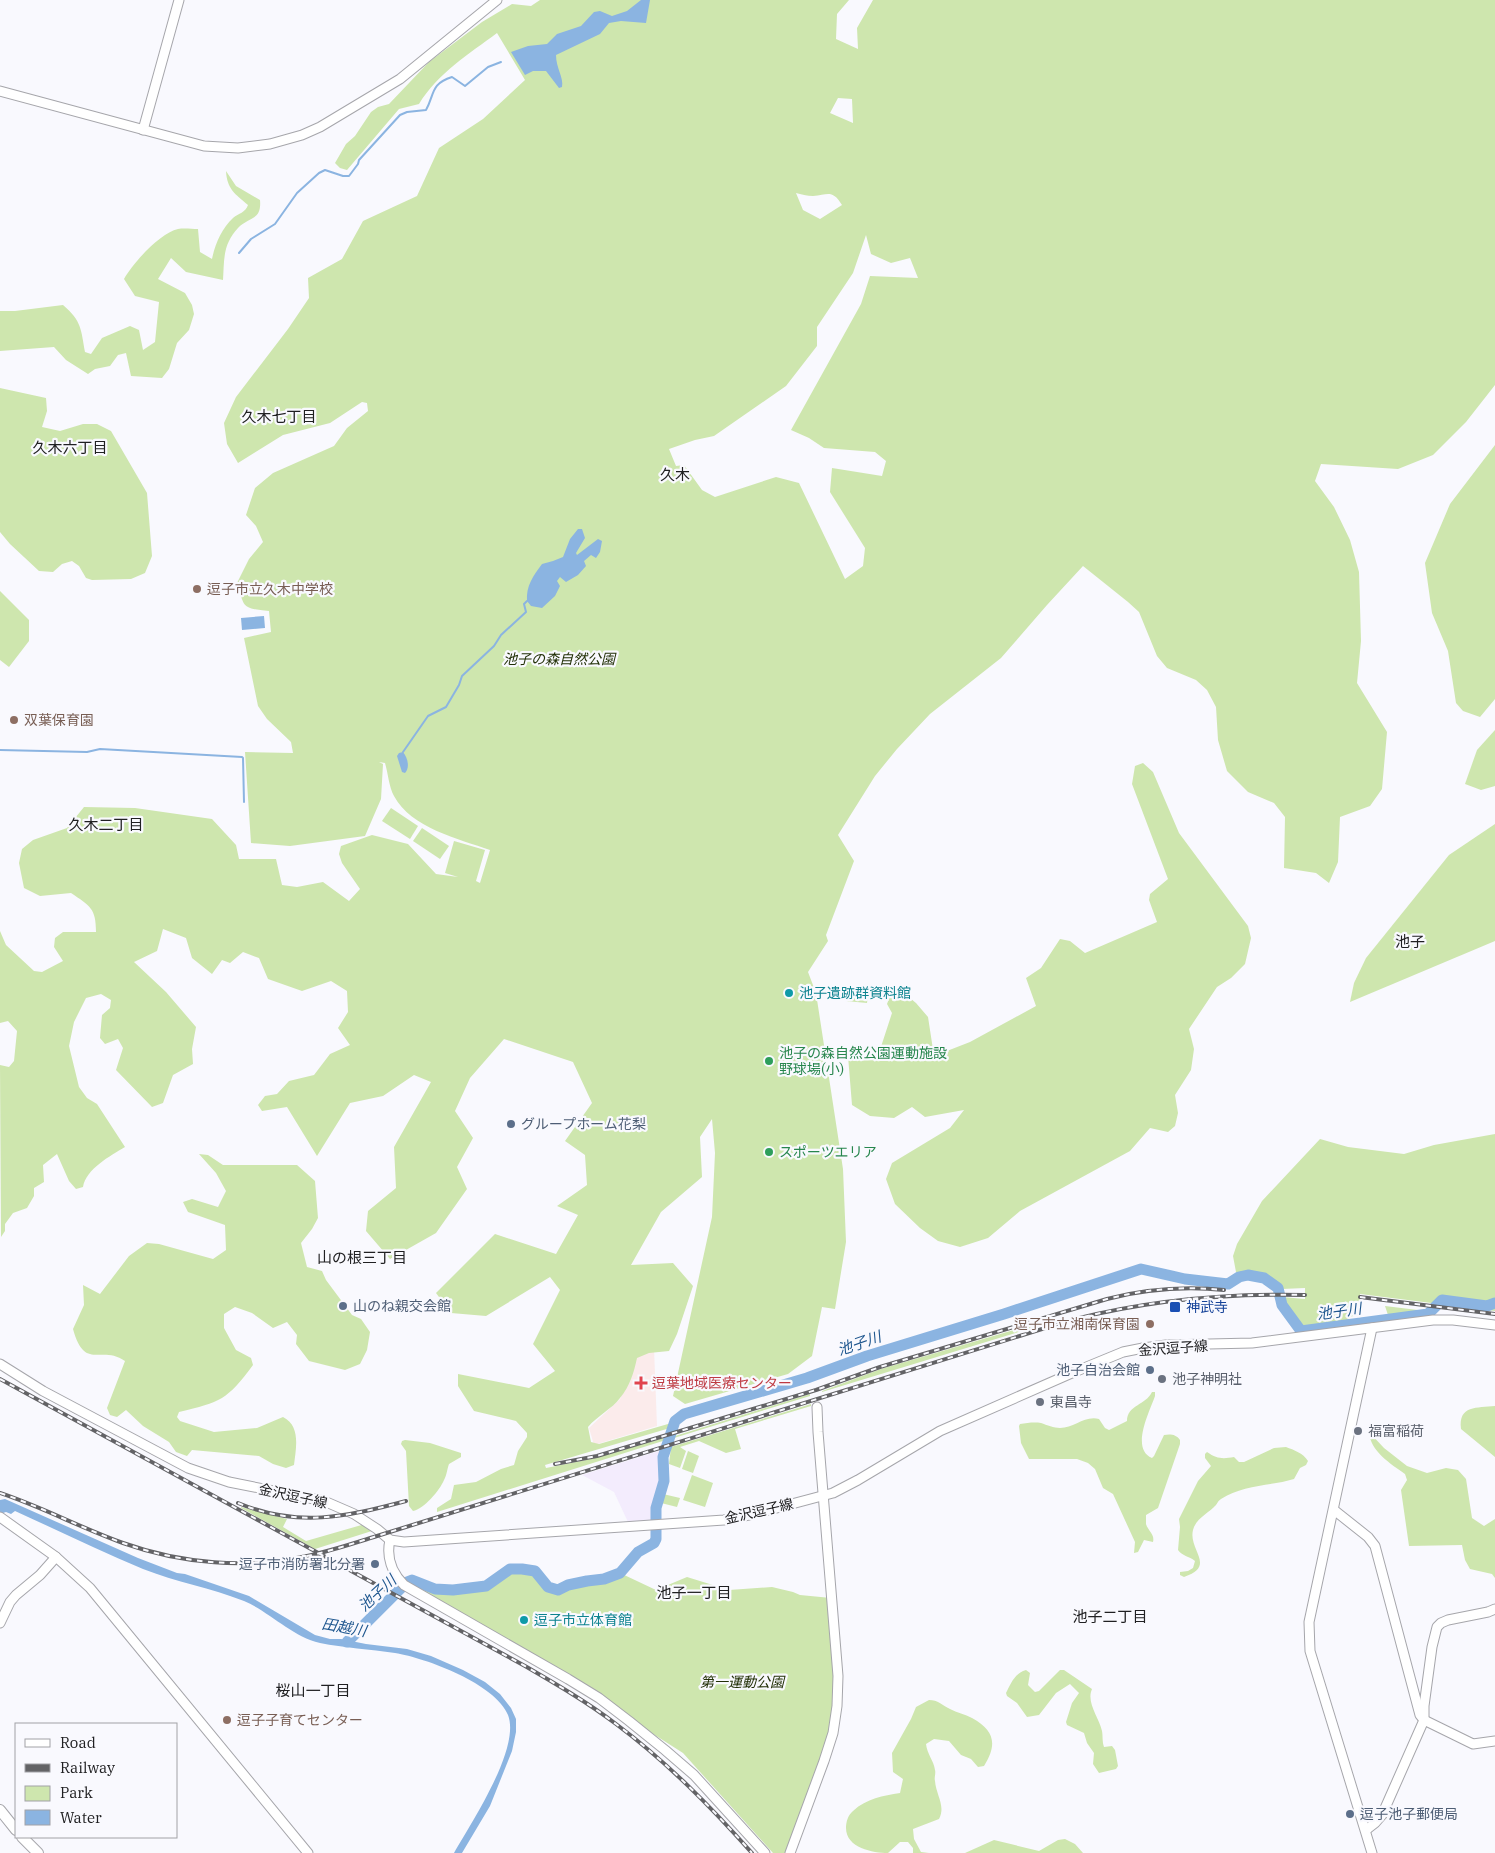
<svg xmlns="http://www.w3.org/2000/svg" width="1495" height="1853" viewBox="0 0 1495 1853" font-family="'IBM Plex Serif','Noto Sans JP',serif">
<style>
.industrial{fill:#f3ecfd}
.medical{fill:#fbebeb}
.green{fill:#cee6ae;fill-rule:evenodd}
.water{fill:#8bb4e1}
.lines{fill:none;stroke-linecap:round;stroke-linejoin:round}
.stream{stroke:#8bb4e1;stroke-width:2}
.river{stroke:#8bb4e1;stroke-width:11}
.tertiary-casing{stroke:#a6a6ab;stroke-width:11}
.secondary-casing{stroke:#a6a6ab;stroke-width:11}
.primary-casing{stroke:#a6a6ab;stroke-width:12}
.tertiary{stroke:#fff;stroke-width:9}
.secondary{stroke:#fff;stroke-width:9}
.primary{stroke:#fff;stroke-width:10}
.rail-casing{stroke:#636366;stroke-width:4}
.rail{stroke:#f9f9fe;stroke-width:2;stroke-dasharray:5.5;stroke-linecap:butt}
.education-dot{fill:#8d6e63;stroke:#f9f9fe;stroke-width:2}
.culture-dot{fill:#0f9aa8;stroke:#f9f9fe;stroke-width:2}
.leisure-dot{fill:#2e9e5b;stroke:#f9f9fe;stroke-width:2}
.service-dot{fill:#5c6f8a;stroke:#f9f9fe;stroke-width:2}
.transit-dot{fill:#1a4fb4;stroke:#f9f9fe;stroke-width:2}
.worship-dot{fill:#6b7280;stroke:#f9f9fe;stroke-width:2}
.health-dot{fill:#e0444e;stroke:#f9f9fe;stroke-width:2}
.labels{text-anchor:middle;dominant-baseline:central;stroke-width:4.5;stroke-linejoin:round;paint-order:stroke}
.education-label{font-size:14px;fill:#785e54;stroke:#f9f9fe;text-anchor:start}
.park-label{font-size:14px;font-style:italic;fill:#223007;stroke:#f9f9fe}
.culture-label{font-size:14px;fill:#0d838f;stroke:#f9f9fe;text-anchor:start}
.leisure-label{font-size:14px;fill:#27864d;stroke:#f9f9fe;text-anchor:start}
.service-label{font-size:14px;fill:#4e5e75;stroke:#f9f9fe;text-anchor:start}
.transit-label{font-size:14px;fill:#164399;stroke:#f9f9fe;text-anchor:start}
.street-label{font-size:14px;fill:#202022;stroke:#f9f9fe}
.worship-label{font-size:14px;fill:#5b616d;stroke:#f9f9fe;text-anchor:start}
.health-label{font-size:14px;fill:#be3a42;stroke:#f9f9fe;text-anchor:start}
.neighbourhood-label{font-size:15px;fill:#202022;stroke:#f9f9fe}
.water-label{font-size:15px;font-style:italic;fill:#1f578f;stroke:#f9f9fe}
</style>
<rect width="100%" height="100%" fill="#f9f9fe"/>
<path class="industrial" d="M662,1450l-2,5 1,26 -8,24 -1,16 -24,1 -14,-30 -32,-17z"/>
<path class="medical" d="M654,1348l3,78 -63,19 -5,-17 31,-29 14,-33 -1,-17z"/>
<g class="green">
<path d="M540,0h309l-12,14 -1,25 22,10 -1,-21 16,-28h622v385l-29,37 -33,33 -35,14 -77,-5 -6,17 19,26 16,33 9,32 2,69 -4,42 30,49 -5,57 -12,17 -30,11 -2,45 -9,21 -13,-10 -32,-5 1,-51 -11,-14 -26,-11 -21,-21 -9,-31 -2,-33 -9,-17 -11,-10 -29,-12 -10,-12 -18,-44 -11,-10 -45,-36 -36,39 -46,53 -71,56 -33,35 -22,27 -37,59 16,26 -28,74 2,6 -20,31 8,21 27,176 3,73 -11,67 -13,-2 -10,49 -24,18 -103,30 -12,-8 39,-179 3,-64 -3,-34 -12,18 2,40 -41,35 -30,53 42,-2 20,23 -16,48 -8,17 -20,2 -12,5c-3,14 -7,28 -17,40 -8,11 -23,18 -32,29l3,15 8,2 69,-20h3l-1,4 -125,37 1,3 45,-9 76,-22 -1,3 -229,72v-4l14,-9 3,-14 22,-3 25,-13 13,-4 4,-14 9,-14v-4l-11,-12 -42,-10 -16,-25v-12l71,14 26,-17 -22,-27 27,-54 -10,-13 -64,39 -35,-3 -15,-20 59,-59 61,20 22,-39 -21,-9 30,-21 -2,-30 -20,-14 27,-38 -19,-41 -69,-23 -34,39 -15,33 18,27 -16,29 10,22 -31,44 -46,26 -24,-28 2,-20 28,-23 -2,-41 37,-65 -17,-7 -31,21 -33,7 -33,53 -30,-49 -25,4 -4,-6 7,-9 12,-2 12,-13 25,-6 16,-21 20,-9 -12,-17 10,-16 -1,-21 -16,-10 -29,10 -34,-12 -9,-21 -16,-6 -13,11 -8,-3 -10,14 -20,-16 -6,-20 -23,-9 -6,22 -23,11 32,30 30,35 -4,22 1,15 -20,11 -10,28 -11,4 -36,-37 7,-22 -5,-9 -13,5 -5,-6 2,-23 8,-7 1,-8 -10,-6 -15,4 -12,24 -5,24 10,41 8,11 10,6 28,43c-15,9 -39,22 -42,40l-7,2 -7,-8 -12,-27 -14,11 1,17 -10,6v8l-7,12 -14,5 -8,11v7l-4,6 -1,-172 9,2 5,-6 3,-30 -9,-10 -8,2v-92l6,14 28,26 8,1 21,-11 -9,-14 1,-9 8,-6h33c0,-24 -6,-26 -25,-39l-31,3 -16,-8 -5,-25 3,-14 11,-9 34,-12 17,-21 51,1 77,11 24,26 3,14h37l6,26 15,2 26,-5 26,19 11,-12 -18,-26 -3,-9 2,-8 31,-11 36,9 28,30 22,3 -13,-4 9,-32 31,9 -9,31 4,2 10,-33c-31,-11 -79,-22 -96,-54 -5,-9 -6,-23 -9,-33l-6,-1 4,2 -2,35 -16,37 -75,10 -39,-3 -6,-91 48,1 -2,-11 -24,-23 -9,-13 -14,-68 27,-6 -2,-21c-28,-3 -24,-3 -32,-28l12,-24 14,-17 -7,-16 -10,-11 9,-27 18,-15 61,-27 13,-18 21,-17 -1,-8 -5,-1 -32,21 -47,12 -45,28 -11,-19 -3,-21 12,-26 52,-68 21,-31 -1,-20 34,-19 21,-38 54,-25 22,-48 44,-29 42,-39 -28,-47c-28,21 -59,40 -78,71l-20,5 -52,61 -7,-2 -5,-5 11,-19 9,-8 16,-24 7,-5 11,-3 40,-42 53,-40 30,-18 19,2zM838,98l14,1 1,24 -23,-10zM796,193c5,1 11,3 17,3 15,-1 19,-7 29,9l-22,14 -17,-9zM866,235l5,19 20,9 19,-5 8,20 -48,-2 -9,28 -70,126 18,8 15,10 51,4 11,9 -4,15 -50,-8 -2,24 35,56 -2,18 -18,13 -46,-96 -23,-6 -61,20 -13,-7 -18,-25 -8,1 -7,-17 26,-9 19,-4 72,-50 31,-40v-19l36,-54z"/>
<path d="M226,171l10,15 24,14c2,21 -12,17 -22,28 -4,4 -7,9 -9,13 -6,12 -5,26 -6,39l-37,-8 -15,-14 -13,21 27,14 7,12 2,9 -5,16 -12,13 -8,26 -7,9 -31,-2 -5,-23 -8,2 -8,11 -15,3 -7,5 -22,-14 -12,-13 -54,4v-40h15l48,-6c19,16 18,25 22,47l6,2 11,-16 28,-12 9,4 4,20 12,-8 4,-40 -24,-6 -11,-17c9,-16 36,-46 54,-50 6,-1 14,0 20,0l2,23 12,7c3,-15 10,-31 21,-41 6,-5 12,-5 15,-13 -13,-11 -21,-16 -22,-34z"/>
<path d="M0,388l46,10 1,13 -5,16 18,4 23,-7h14l14,7 36,62 5,63 -7,17 -14,6 -39,1 -6,-2 -7,-12 -7,-5 -10,3 -9,8 -14,-1 -29,-27 -10,-12z"/>
<path d="M1495,445v254l-15,18 -17,-6 -7,-8 -8,-52 -16,-38 -7,-50 25,-59z"/>
<path d="M0,591l29,29v21l-20,26 -9,-7z"/>
<path d="M1495,730v56l-14,4 -16,-6 12,-34z"/>
<path d="M1143,763l10,9 26,61 69,93 3,12 -6,26 -14,14 -14,9 -28,42 5,20 -3,21 -16,25 3,18 -3,13 -7,6 -18,-4 -20,23 -110,60 -32,27 -28,9 -22,-6 -18,-13 -25,-24 -9,-25 6,-16 58,-35 14,-18 -39,7 -13,-10 -18,11 -24,-2 -18,-11 -4,-49 5,-5 25,5 14,-43 -5,-9 4,-11 14,1 11,9 12,14 6,39 36,-14 66,-36 -10,-28 15,-10 19,-29 10,2 15,12 72,-31 -8,-22 1,-6 18,-15 -36,-95 3,-18z"/>
<path d="M391,808l27,18 -8,13 -28,-18z"/>
<path d="M1495,824v117l-145,61 4,-19 12,-25 83,-103z"/>
<path d="M422,828l27,18 -9,13 -27,-18z"/>
<path d="M847,992l21,2 -1,9 -21,-2z"/>
<path d="M1495,1134v177l-135,-17 -1,21 -10,2 1,5 -49,6 -17,-25 -2,-6 23,2v-11l-23,1 -19,-14 -18,6 -9,-9 -3,-16 4,-12 25,-43 58,-62 28,8 56,7 30,-9z"/>
<path d="M199,1154l9,1 15,10h74l18,16 3,37 -6,11 -11,14 6,24 15,4 4,9 26,35 9,4 9,13 -3,18 -7,14 -15,6 -36,-9 -13,-17 1,-9 -10,-13 -14,6 -21,-15 -17,-6 -11,7v14l12,22 15,8 2,7c-26,35 -32,37 -74,47l-2,5 3,4 34,11 43,-4 26,-11c18,9 13,31 11,48l-8,3 -13,-4 -14,-8 -67,-6 -5,6 -11,-4 -7,-10 -26,-16 -17,-16 -9,7 -7,-2 -3,-7 18,-47c-24,-17 -40,11 -52,-32l11,-24 -1,-20 17,9 29,-38 18,-13 12,1 54,15 13,-9 -1,-25 -37,-13 -5,-10 9,-3 26,8 8,-16 -10,-18z"/>
<path d="M1385,1306l41,5 -37,7z"/>
<path d="M1034,1324l1,3 -213,65v-1l59,-22z"/>
<path d="M1152,1392h3v4c-5,15 -25,53 -3,62l2,-2 10,-21c6,-1 12,-1 16,5v4l-22,64 -12,7c0,1 0,8 0,9 2,7 9,10 7,18l-9,-2 -6,12 -4,1 1,-11 -22,-48 -10,-6 -8,-19 -7,-6 -11,-4h-48l-8,-16 -2,-17 1,-2c7,-1 14,-2 21,-1 6,2 13,5 19,5 14,0 25,-13 39,-9l6,9 4,2 18,-9c0,-16 19,-16 25,-29z"/>
<path d="M810,1394v2l-136,42 1,-2z"/>
<path d="M811,1404v2l-76,23 6,20 -15,4 -27,-12 -19,6 6,4 -6,17 -11,-4 2,-17z"/>
<path d="M1495,1406v51l-34,-28c-3,-24 16,-21 34,-23z"/>
<path d="M1369,1432l15,16 23,18 20,7 19,-5 12,2 8,9 6,39 12,8 11,-7v59l-3,-4 -22,-5 -5,-9 -3,-15 -53,1 -8,-56 6,-10 -2,-6c-14,-10 -35,-23 -36,-42z"/>
<path d="M405,1440l25,3 31,10v4l-12,7c-2,5 -2,11 -5,16 -4,10 -20,29 -31,31l-4,-5 -3,-55 -5,-7 1,-3z"/>
<path d="M1286,1447c8,3 17,6 22,14l-2,4 -6,3 -6,11c-23,7 -52,6 -73,20 -4,3 -2,2 -5,6 -7,8 -20,13 -23,25 -5,20 24,36 -9,47l-4,-2v-3l8,-1 5,-3 2,-7c-6,-5 -13,-5 -17,-11l2,-23 -1,-8 19,-38 13,-15 -6,-8v-4l2,-2c10,7 16,7 27,5l5,5h5l30,-14z"/>
<path d="M688,1451l11,5 -6,17 -11,-4z"/>
<path d="M692,1475l21,8 -8,24 -22,-7z"/>
<path d="M663,1494l17,4 -3,9 -16,-4z"/>
<path d="M241,1507l46,12 -4,8 23,14 59,-17 10,6 -60,19 -74,-41z"/>
<path d="M510,1569l25,2 13,16 10,3 62,-17 36,17 31,-13 42,13 43,-3 21,5 7,3 31,3 7,78 -14,85 -34,92h-17l-90,-100 -94,-60 -178,-102 75,-5z"/>
<path d="M1026,1670l4,3 -2,12 7,7 4,-1 21,-21h4l28,19c-6,14 7,28 10,42 1,5 0,10 2,16l8,-1 3,4 3,16 -2,3 -17,4 -6,-9 1,-11 -7,-10 -3,-10 -17,-8 -1,-3 6,-19 7,-10 -9,-9 -14,9 -17,22 -12,2 -10,-14 -10,-7 -1,-3c5,-10 9,-20 20,-23z"/>
<path d="M929,1700c9,0 13,5 21,9 7,4 15,5 22,9 22,12 26,26 12,48l-6,1 -7,-8 -10,-4 -12,-14 -15,-2 -8,5c1,10 8,17 9,26 1,3 -1,8 0,11 1,14 11,25 4,38l-26,10 1,10 7,13 8,1h-16v-5l-5,-6h-8l-12,11c-15,0 -42,-5 -42,-25 0,-6 2,-13 7,-17 14,-13 30,-15 47,-18l3,-14 -10,-7 -1,-19 19,-34 5,-12z"/>
<path d="M1065,1839l10,5 8,9h-118l29,-13 45,11 19,-11z"/>
</g>
<g class="water">
<path d="M641,0h9l-4,23 -25,-2 -12,2 -9,11 -44,21c0,13 8,23 6,32l-3,1 -13,-17h-13l-8,4 -14,-23 17,-6 19,-2 10,-10 24,-8 13,-14 6,-1 12,5 15,-5z"/>
<path d="M578,529h4l3,9 -9,15 1,2 21,-16 4,2 -2,11 -4,6 -5,-3 -7,6 2,5 -8,9 -12,7 -6,-5 -3,4 3,5 -5,10 -13,12 -11,-2 -4,-5c-1,-15 6,-25 15,-37l11,-3 10,-4 7,-18z"/>
<path d="M264,616l1,12 -23,2 -1,-12z"/>
<path d="M403,752c5,6 7,16 2,21l-3,-1 -5,-16 2,-3z"/>
<path d="M5,1499l133,59 39,15 8,1 64,22 66,39 15,4h11l25,5 41,5 24,7 32,14 22,12 15,12 11,14 5,11v13l-4,19 -22,55 -28,47h-8c17,-30 67,-105 54,-138 -12,-31 -82,-57 -113,-62 -25,-4 -51,-5 -75,-10 -29,-7 -50,-31 -76,-42 -33,-13 -68,-19 -101,-32 -43,-18 -86,-39 -128,-58l-4,3 -5,-2 -6,2v-14z"/>
</g>
<g class="lines">
<g class="stream">
<path d="M239,253l12,-14 24,-15 22,-31 22,-20 6,-3 18,6h6l9,-12 1,-4 41,-45 7,-3 19,-2c9,-16 4,-26 26,-33l13,9 23,-19 13,-5"/>
<path d="M0,750l87,2 13,-3 142,8 1,1 1,44"/>
<path d="M403,752l25,-36 18,-9 13,-22 3,-9 32,-30 7,-11 25,-23 -2,-8 3,-3"/>
</g>
<path class="river" d="M347,1642l60,-60 5,-2 23,9 18,1 33,-4 24,-17h12l13,2 13,16 10,3 10,-5 19,-4 17,-2 16,-6 18,-21 16,-9 2,-4v-31l8,-27 -1,-24 12,-36 9,-7 123,-36 60,-22 137,-42 137,-45 44,10 43,5 11,-7 9,-2 16,3 14,10 4,17 19,26 127,-17 14,-14 45,6 8,-3"/>
<g class="tertiary-casing">
<g id="tertiary">
<path d="M0,91l204,55 34,2 32,-4 32,-9 18,-8 80,-48 97,-79"/>
<path d="M143,130l36,-130"/>
<path d="M1372,1328l-63,294 1,29 62,202"/>
<path d="M1334,1510l34,27 7,9 45,169 4,5 49,24 22,-3"/>
<path d="M0,1517l56,40 34,31 218,265"/>
<path d="M390,1540c-4,17 2,33 14,45l164,94 31,19 30,23 36,29 29,25 71,78"/>
<path d="M0,1623l10,-21 6,-7 24,-20 16,-18"/>
<path d="M1366,1830l9,-7 7,-8 42,-95v-14l8,-59 5,-20 4,-4 7,-3 40,-8 7,-3"/>
<path d="M790,1853l34,-92 9,-28 4,-27 1,-30 -20,-244 -1,-25"/>
</g>
</g>
<g class="secondary-casing">
<path id="secondary" d="M0,1364l43,27 145,77 41,14 95,19 30,13 23,15 13,11 14,2 320,-22 30,-6 79,-21 25,-13 82,-49 132,-58 51,-21 20,-4 23,-3 86,-2 181,-23h20l42,5"/>
</g>
<g class="primary-casing">
<g id="primary">
<path d="M0,1810l16,20"/>
<path d="M22,1837l16,16"/>
</g>
</g>
<use href="#tertiary" class="tertiary"/>
<use href="#secondary" class="secondary"/>
<use href="#primary" class="primary"/>
<g class="rail-casing">
<g id="rail">
<path d="M1360,1297l135,17"/>
<path d="M0,1379l525,287c31,18 62,36 91,58 51,38 94,82 136,129"/>
<path d="M555,1464l42,-8 70,-21 149,-45 64,-23 227,-68c39,-10 76,-13 117,-9"/>
<path d="M0,1493c42,14 81,35 123,50 59,21 123,26 184,13 24,-5 47,-13 70,-20l694,-216c78,-20 153,-27 234,-25"/>
<path d="M238,1503c60,25 108,14 168,-2"/>
</g>
</g>
<use href="#rail" class="rail"/>
</g>
<g class="education-dot">
<circle cx="197" cy="589" r="5"/>
<circle cx="14" cy="720" r="5"/>
<circle cx="1150" cy="1324" r="5"/>
<circle cx="227" cy="1720" r="5"/>
</g>
<g class="culture-dot">
<circle cx="789" cy="993" r="5"/>
<circle cx="524" cy="1620" r="5"/>
</g>
<g class="leisure-dot">
<circle cx="769" cy="1061" r="5"/>
<circle cx="769" cy="1152" r="5"/>
</g>
<g class="service-dot">
<circle cx="511" cy="1124" r="5"/>
<circle cx="343" cy="1306" r="5"/>
<circle cx="1150" cy="1370" r="5"/>
<circle cx="375" cy="1564" r="5"/>
<circle cx="1350" cy="1814" r="5"/>
</g>
<rect class="transit-dot" x="1169" y="1301" width="12" height="12" rx="2.5"/>
<g class="worship-dot">
<circle cx="1162" cy="1379" r="5"/>
<circle cx="1040" cy="1402" r="5"/>
<circle cx="1358" cy="1431" r="5"/>
</g>
<path class="health-dot" d="M638.5 1375.5h5v5h5v5h-5v5h-5v-5h-5v-5h5z"/>
<g class="labels">
<g class="education-label">
<text x="207" y="589">逗子市立久木中学校</text>
<text x="24" y="720">双葉保育園</text>
<text x="1140" y="1324" text-anchor="end">逗子市立湘南保育園</text>
<text x="237" y="1720">逗子子育てセンター</text>
</g>
<g class="park-label">
<text x="559" y="659">池子の森自然公園</text>
<text x="742" y="1682">第一運動公園</text>
</g>
<g class="culture-label">
<text x="799" y="993">池子遺跡群資料館</text>
<text x="534" y="1620">逗子市立体育館</text>
</g>
<g class="leisure-label">
<text x="779" y="1053">池子の森自然公園運動施設<tspan x="779" dy="16">野球場(小)</tspan></text>
<text x="779" y="1152">スポーツエリア</text>
</g>
<g class="service-label">
<text x="521" y="1124">グループホーム花梨</text>
<text x="353" y="1306">山のね親交会館</text>
<text x="1140" y="1370" text-anchor="end">池子自治会館</text>
<text x="365" y="1564" text-anchor="end">逗子市消防署北分署</text>
<text x="1360" y="1814">逗子池子郵便局</text>
</g>
<g class="transit-label">
<text x="1186" y="1307">神武寺</text>
</g>
<g class="street-label">
<text transform="translate(1173 1348) rotate(-4)">金沢逗子線</text>
<text transform="translate(293 1496) rotate(12)">金沢逗子線</text>
<text transform="translate(759 1511) rotate(-13)">金沢逗子線</text>
</g>
<g class="worship-label">
<text x="1172" y="1379">池子神明社</text>
<text x="1050" y="1402">東昌寺</text>
<text x="1368" y="1431">福富稲荷</text>
</g>
<g class="health-label">
<text x="652" y="1383">逗葉地域医療センター</text>
</g>
<g class="neighbourhood-label">
<text x="279" y="416">久木七丁目</text>
<text x="70" y="447">久木六丁目</text>
<text x="675" y="474">久木</text>
<text x="106" y="824">久木二丁目</text>
<text x="1410" y="941">池子</text>
<text x="362" y="1257">山の根三丁目</text>
<text x="694" y="1592">池子一丁目</text>
<text x="1110" y="1616">池子二丁目</text>
<text x="313" y="1690">桜山一丁目</text>
</g>
<g class="water-label">
<text transform="translate(1339 1311) rotate(-8)">池子川</text>
<text transform="translate(859 1343) rotate(-19)">池子川</text>
<text transform="translate(377 1593) rotate(-43)">池子川</text>
<text transform="translate(344 1627) rotate(10)">田越川</text>
</g>
</g>
<rect x="15" y="1723" width="162" height="115" fill="#f9f9fe" stroke="#a2a2a6"/>
<rect x="25" y="1739" width="25" height="8" fill="#ffffff" stroke="#a2a2a6"/>
<text x="60" y="1748" font-size="15" fill="#202022">Road</text>
<rect x="25" y="1764" width="25" height="8" fill="#636366" stroke="#a2a2a6"/>
<text x="60" y="1773" font-size="15" fill="#202022">Railway</text>
<rect x="25" y="1786" width="25" height="15" fill="#cee6ae" stroke="#a2a2a6"/>
<text x="60" y="1798" font-size="15" fill="#202022">Park</text>
<rect x="25" y="1810" width="25" height="15" fill="#8bb4e1" stroke="#a2a2a6"/>
<text x="60" y="1823" font-size="15" fill="#202022">Water</text>
</svg>
